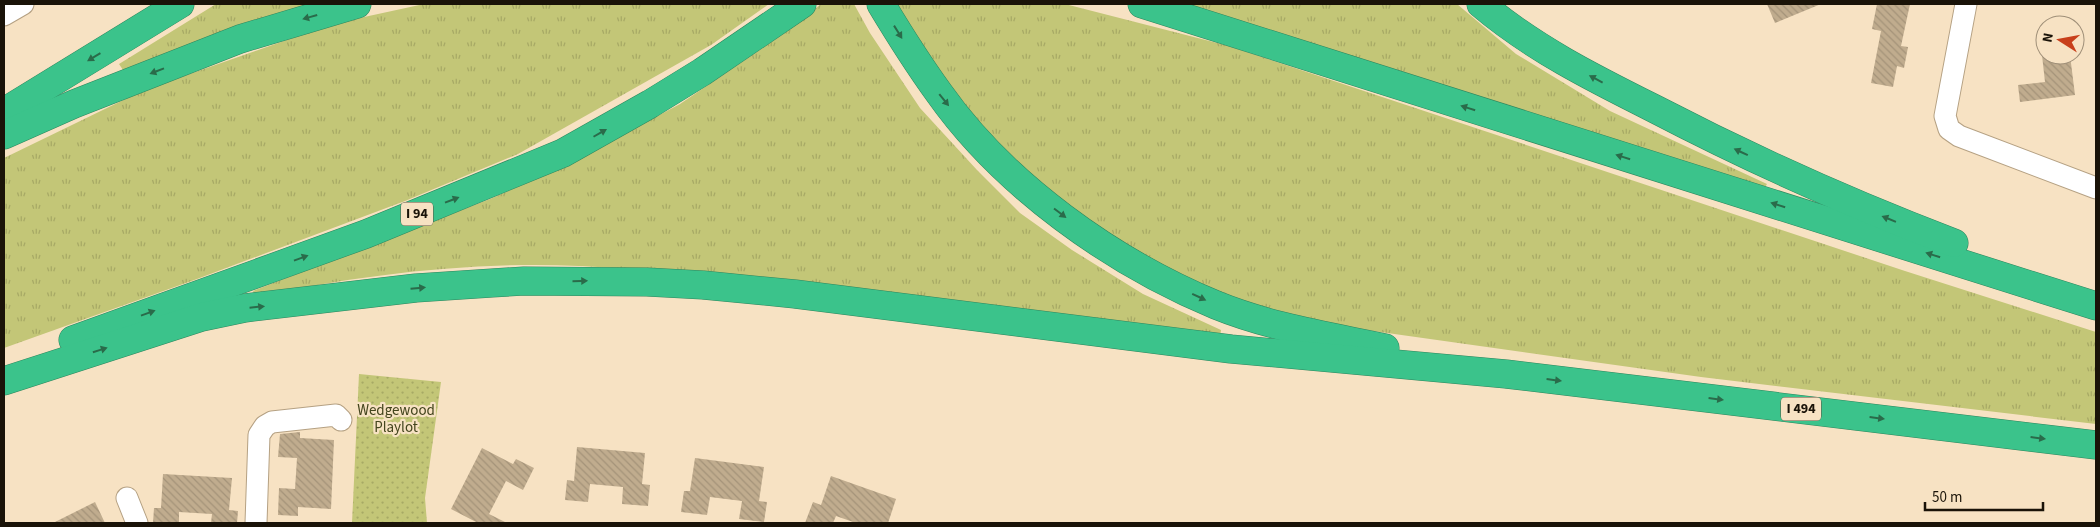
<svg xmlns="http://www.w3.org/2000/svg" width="2100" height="527" viewBox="0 0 2100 527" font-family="'Source Sans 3',sans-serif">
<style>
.grass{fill:url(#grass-tufts)}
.park{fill:url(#park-dots)}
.building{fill:url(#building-back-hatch)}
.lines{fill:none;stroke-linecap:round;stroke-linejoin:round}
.minor-casing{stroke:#b5a183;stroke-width:23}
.highway-casing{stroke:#2f855d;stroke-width:29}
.minor{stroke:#fff;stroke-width:21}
.highway{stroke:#3bc38b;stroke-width:28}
.oneway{fill:#2a6b4a}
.labels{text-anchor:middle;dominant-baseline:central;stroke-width:4.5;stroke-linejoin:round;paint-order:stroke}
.shield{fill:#f7e2c3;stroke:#5c5140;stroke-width:1}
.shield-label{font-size:14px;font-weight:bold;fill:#1a1308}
.park-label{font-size:15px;fill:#44451e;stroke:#f7e2c3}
</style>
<defs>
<pattern id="grass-tufts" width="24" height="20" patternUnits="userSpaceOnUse" patternTransform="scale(1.25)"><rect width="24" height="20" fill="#c3c677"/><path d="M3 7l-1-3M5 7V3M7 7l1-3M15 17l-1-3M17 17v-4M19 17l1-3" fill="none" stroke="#a7a965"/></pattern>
<pattern id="park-dots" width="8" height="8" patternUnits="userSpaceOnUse" patternTransform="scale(1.25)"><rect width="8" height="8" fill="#c3c677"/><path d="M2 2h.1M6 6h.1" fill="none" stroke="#a7a965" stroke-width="1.8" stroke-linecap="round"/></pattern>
<pattern id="building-back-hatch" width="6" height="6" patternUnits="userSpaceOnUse" patternTransform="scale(1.25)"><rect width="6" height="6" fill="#c0ac8e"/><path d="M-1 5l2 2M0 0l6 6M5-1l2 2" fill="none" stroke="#a49379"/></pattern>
</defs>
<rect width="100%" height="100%" fill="#f7e2c3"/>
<g class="grass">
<path d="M216,4h93l-61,19 -125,47 -4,-6z"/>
<path d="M424,4h345l-58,41 -193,109 -113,47 -208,78 -193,69v-190l140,-68 188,-66z"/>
<path d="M821,4h33l16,29 50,75 57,62 43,43 52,37 71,44 78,36 -1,8c-117,-14 -233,-28 -349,-42 -97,-12 -194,-25 -292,-30 -107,-5 -219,9 -324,31l-2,-6 237,-92 66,-29 124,-66 106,-72z"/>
<path d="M898,4h167l164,42 676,225 191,61v92l-395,-47 -335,-47 -45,-3 -133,-45 -73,-39 -81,-62 -87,-91 -53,-83z"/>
<path d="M1181,4h276l59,50 94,57 157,73 -3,5z"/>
</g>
<path class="park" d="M359,374l82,8 -16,116 2,25h-75z"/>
<g class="building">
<path d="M1767,4h54l-46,19z"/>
<path d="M1877,4h33l-9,42 7,1 -4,21 -7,-2 -4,21 -22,-4 10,-52 -9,-2z"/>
<path d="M2042,55h28l5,40 -55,7 -2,-17 27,-3z"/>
<path d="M300,432v6l34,2 -3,69 -33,-2v9l-20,-1 1,-27 16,1 2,-31 -19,-1 2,-23z"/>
<path d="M577,447l68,6 -3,31 8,1 -2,21 -26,-2 1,-17 -33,-3 -2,18 -23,-2 2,-20 7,1z"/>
<path d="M482,448l31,16 3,-5 18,9 -11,22 -17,-9 -17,33 18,9h-29l-27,-14z"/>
<path d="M695,458l69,9 -5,34 8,1 -3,20 -25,-3 3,-18 -32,-4 -3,18 -26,-3 3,-21h6z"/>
<path d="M163,474l69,4 -3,32 9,1 -1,12h-26l1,-9 -33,-2v11h-26l1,-15h7z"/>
<path d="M831,476l65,23 -8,24h-32l-20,-7 -3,7h-28l8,-21 8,3z"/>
<path d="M95,502l10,21h-52z"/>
</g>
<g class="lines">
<g class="minor-casing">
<g id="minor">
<path d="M1966,4l-21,112 4,13 10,7 137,52"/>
<path d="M4,15l19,-11"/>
<path d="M127,498l10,25"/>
<path d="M256,523l3,-88 6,-9 7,-4 64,-7 5,5"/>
</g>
</g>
<g class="highway-casing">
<g id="highway">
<path d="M881,4c18,30 37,60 58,89 65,92 173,169 277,212 54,22 112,31 169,43"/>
<path d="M1142,4l954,302"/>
<path d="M1481,4c52,44 112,74 172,104 98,51 198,96 301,135"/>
<path d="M4,112l176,-108"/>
<path d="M4,135l70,-31 166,-65 117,-35"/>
<path d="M73,340l293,-106 197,-81 87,-49 52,-32 100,-68"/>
<path d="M4,381l198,-64 43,-9 171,-20 76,-5 32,-2 123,1 56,3 92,9 436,55 275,25 590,71"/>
</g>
</g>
<use href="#minor" class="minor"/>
<use href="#highway" class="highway"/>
</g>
<defs><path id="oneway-solid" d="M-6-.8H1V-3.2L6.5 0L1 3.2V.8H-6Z" transform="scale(1.25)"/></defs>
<g class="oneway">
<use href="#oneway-solid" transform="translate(310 17) rotate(164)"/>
<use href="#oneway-solid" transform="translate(898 32) rotate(58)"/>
<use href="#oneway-solid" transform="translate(94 57) rotate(149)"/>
<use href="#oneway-solid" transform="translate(157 71) rotate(159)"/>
<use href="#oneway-solid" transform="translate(1596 79) rotate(-152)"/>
<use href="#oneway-solid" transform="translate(944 100) rotate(51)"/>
<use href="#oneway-solid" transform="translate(1468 108) rotate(-163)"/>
<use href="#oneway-solid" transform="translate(600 133) rotate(-30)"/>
<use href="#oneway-solid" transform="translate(1741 152) rotate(-155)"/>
<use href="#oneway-solid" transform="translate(1623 157) rotate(-162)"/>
<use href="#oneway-solid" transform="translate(452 200) rotate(-21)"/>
<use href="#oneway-solid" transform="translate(1778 205) rotate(-163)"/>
<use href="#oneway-solid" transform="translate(1060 213) rotate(37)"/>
<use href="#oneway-solid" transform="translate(1889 219) rotate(-158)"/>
<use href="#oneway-solid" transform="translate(1933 255) rotate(-162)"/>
<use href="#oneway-solid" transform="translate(301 258) rotate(-20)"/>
<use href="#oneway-solid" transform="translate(580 281) rotate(-1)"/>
<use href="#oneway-solid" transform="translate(418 288) rotate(-5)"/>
<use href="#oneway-solid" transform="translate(1199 297) rotate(25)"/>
<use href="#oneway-solid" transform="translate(257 307) rotate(-6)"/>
<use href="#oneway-solid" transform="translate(148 313) rotate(-20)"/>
<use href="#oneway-solid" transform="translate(100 350) rotate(-18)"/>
<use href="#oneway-solid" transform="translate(1554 380) rotate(7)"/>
<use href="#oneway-solid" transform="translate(1716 399) rotate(7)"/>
<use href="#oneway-solid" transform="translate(1877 418) rotate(7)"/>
<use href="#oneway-solid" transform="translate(2038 438) rotate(7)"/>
</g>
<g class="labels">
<g class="shield">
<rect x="401" y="202.5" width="32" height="23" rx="4"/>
<rect x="1781" y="397.5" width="40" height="23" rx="4"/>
</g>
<g class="shield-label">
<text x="417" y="214">I 94</text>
<text x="1801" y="409">I 494</text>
</g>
<g class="park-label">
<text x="396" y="410">Wedgewood<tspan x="396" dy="17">Playlot</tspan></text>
</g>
</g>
<rect width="2100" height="527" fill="none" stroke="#1a1308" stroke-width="10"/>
<g transform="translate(2060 40) rotate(281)"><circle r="24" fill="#f7e2c3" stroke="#9f8f78"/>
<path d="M0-4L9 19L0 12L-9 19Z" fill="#c83f1a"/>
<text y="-8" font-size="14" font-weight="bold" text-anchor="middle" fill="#1a1308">N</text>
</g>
<path d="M1925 502v8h118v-8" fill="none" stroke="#1a1308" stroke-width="2.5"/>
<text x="1932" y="502" font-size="15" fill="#1a1308" stroke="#f7e2c3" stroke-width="4" paint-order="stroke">50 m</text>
</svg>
